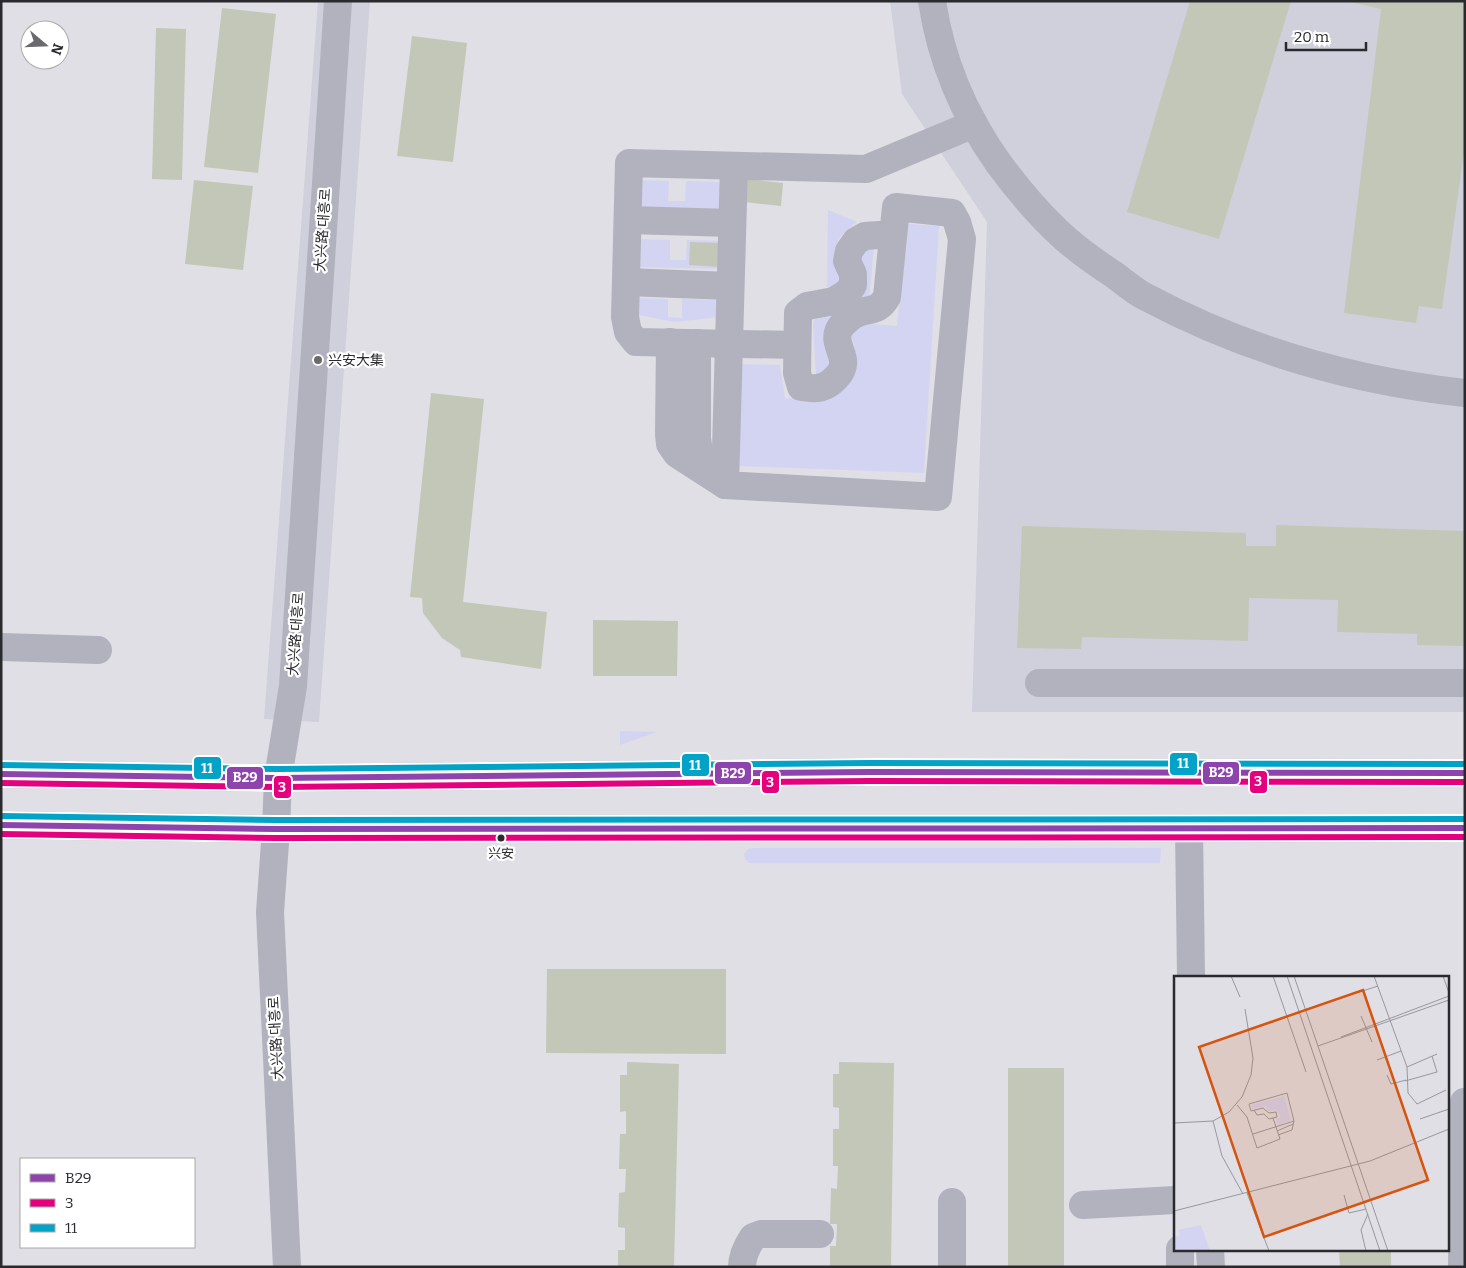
<svg xmlns="http://www.w3.org/2000/svg" width="1466" height="1268" viewBox="0 0 1466 1268" font-family="Bitter,'Noto Sans SC','Noto Sans KR',serif">
<style>
.built{fill:#d0d0dd}
.green{fill:#d3d4f2}
.building{fill:#c3c7b8}
.lines{fill:none;stroke-linecap:round;stroke-linejoin:round}
.minor{stroke:#b1b2be;stroke-width:28}
.major{stroke:#a3a3b1;stroke-width:28}
.bus-1-casing{stroke:#fff;stroke-width:10}
.bus-2-casing{stroke:#fff;stroke-width:10}
.bus-3-casing{stroke:#fff;stroke-width:10}
.bus-1{stroke:#8e44ad;stroke-width:6}
.bus-2{stroke:#e5007d;stroke-width:6}
.bus-3{stroke:#02a3c6;stroke-width:6}
.poi-dot{fill:#69696e;stroke:#fff;stroke-width:2}
.bus-dot{fill:#2a2a2e;stroke:#fff;stroke-width:2}
.labels{text-anchor:middle;dominant-baseline:central;stroke-width:4.5;stroke-linejoin:round;paint-order:stroke}
.bus-label{font-size:13px;fill:#2a2a2e;stroke:#fff}
.street-label{font-size:14px;fill:#2a2a2e;stroke:#fff}
.poi-label{font-size:14px;fill:#2a2a2e;stroke:#fff;text-anchor:start}
.inset-road{fill:none;stroke:#97979c;stroke-width:1}
.view{fill:#d5540f;fill-opacity:0.15;stroke:#d5540f;stroke-width:2.5}
.inset-edge{fill:none;stroke:#2a2a2e;stroke-width:2.5}
.line-badge{stroke:#fff;stroke-width:2}
.badge-label{font-size:14px;text-anchor:middle;font-weight:bold;fill:#fff}
</style>
<rect width="100%" height="100%" fill="#dfdfe5"/>
<g class="built">
<path d="M318,1h52l-51,721 -55,-3z"/>
<path d="M890,1h575v711h-493l15,-490 -85,-128z"/>
</g>
<g class="green">
<path d="M635,180l34,1 -1,20h17l1,-20 36,1v28l-87,-2z"/>
<path d="M828,210l29,12c-22,16 -24,22 -17,48 1,4 2,8 -1,12 -2,4 -8,7 -12,9z"/>
<path d="M906,224l33,2 -15,247 -184,-7 -5,-38 2,-64 43,1 5,34 50,-7 21,-35 -2,-13 -5,-9 11,-9 13,-2 24,2z"/>
<path d="M637,239l33,1v20h16l1,-20 37,1 -1,28 -87,-2z"/>
<path d="M874,244l-5,57 -16,4 5,-47z"/>
<path d="M635,298l33,1v18l14,1v-19l38,1v17l-46,5 -40,-8z"/>
<path d="M841,310l-7,46 -6,16 -12,3 -3,-50 2,-10z"/>
<path d="M620,731l37,1 -37,13z"/>
<path d="M755,848h406l-1,15h-411l-4,-4 -1,-5 4,-5z"/>
</g>
<g class="building">
<path d="M1190,1h101l-72,238 -92,-27z"/>
<path d="M1346,1h119v144l-23,164 -23,-3 -3,17 -72,-10 37,-304z"/>
<path d="M222,8l54,6 -18,159 -54,-6z"/>
<path d="M156,28l30,1 -4,151 -30,-1z"/>
<path d="M412,36l55,7 -14,119 -56,-6z"/>
<path d="M746,179l37,4 -2,23 -37,-4z"/>
<path d="M194,180l59,6 -10,84 -58,-6z"/>
<path d="M690,242l32,1 -1,24 -32,-2z"/>
<path d="M431,393l53,6 -21,203 84,10 -6,57 -80,-12 -1,-7 -18,-12 -19,-25 -1,-15 -12,-1z"/>
<path d="M1276,525l189,6v115l-48,-1v-11l-80,-2 1,-32 -89,-2 -1,43 -166,-4 -1,12 -64,-1 5,-122 224,7v13h30z"/>
<path d="M593,620l85,1 -1,55h-84z"/>
<path d="M547,969h179v85l-180,-1z"/>
<path d="M627,1062l52,2 -5,203h-56v-17h7v-22l-7,-1 1,-34 6,-1 1,-23h-7l1,-35h6v-23l-6,1v-37h7z"/>
<path d="M839,1062l55,1 -3,204h-61v-21h6l1,-22h-7l1,-36 6,1 1,-23h-5v-37h6v-21l-6,-1v-33h6z"/>
<rect x="1008" y="1068" width="56" height="199"/>
<path d="M1339,1249h52v18h-51z"/>
</g>
<g class="lines">
<g class="minor">
<path d="M932,1c9,60 32,114 67,163 17,23 36,46 57,66 17,17 37,31 57,44 10,7 20,16 31,22 99,53 209,85 321,97"/>
<path d="M734,166l-9,319 213,12 24,-258 -5,-17 -5,-9 -56,-6 -9,90c-9,15 -15,11 -29,16 -5,2 -11,7 -15,11 -12,13 -2,23 0,36 2,13 -14,27 -26,28 -5,1 -11,-1 -16,-1l-4,-14 1,-60 9,-7 27,-5 13,-8 6,-8v-11l-6,-13 2,-10 7,-10 9,-5 28,-2"/>
<path d="M628,220l104,3"/>
<path d="M626,282l104,4"/>
<path d="M670,342l-1,92 1,10 7,10 48,31"/>
<path d="M697,343v96l2,13 19,24"/>
<path d="M797,345l-161,-3 -8,-10 -3,-15 4,-154 237,6 108,-45"/>
<path d="M1,647l97,3"/>
<path d="M1039,683h426"/>
<path d="M1189,828l2,149"/>
<path d="M952,1202v65"/>
<path d="M1083,1205l92,-5"/>
<path d="M1180,1249v18"/>
<path d="M1210,1249l1,18"/>
<path d="M287,1267l-17,-355 6,-83 2,-51 15,-92 45,-685"/>
<path d="M742,1267c0,-11 5,-21 11,-30l8,-3h59"/>
<path d="M1462,1267l2,-165"/>
</g>
<g class="major">
<path d="M1,774l277,4 592,-6 595,1"/>
<path d="M1,825l275,4 1189,-1"/>
</g>
<g class="bus-1-casing">
<g id="bus-1">
<path d="M1,774l277,4 592,-6 595,1"/>
<path d="M1,825l275,4 1189,-1"/>
</g>
</g>
<g class="bus-2-casing">
<g id="bus-2">
<path d="M1,783l277,4 592,-6 595,1"/>
<path d="M1,834l275,4 1189,-1"/>
</g>
</g>
<g class="bus-3-casing">
<g id="bus-3">
<path d="M1,765l277,4 592,-6 595,1"/>
<path d="M1,816l275,4 1189,-1"/>
</g>
</g>
<use href="#bus-1" class="bus-1"/>
<use href="#bus-2" class="bus-2"/>
<use href="#bus-3" class="bus-3"/>
</g>
<circle class="poi-dot" cx="318" cy="360" r="5"/>
<circle class="bus-dot" cx="501" cy="838" r="4.5"/>
<g class="labels">
<g class="bus-label">
<text x="501" y="853">兴安</text>
</g>
<g class="street-label">
<text transform="translate(323 230) rotate(-86)">大兴路 대흥로</text>
<text transform="translate(296 634) rotate(-86)">大兴路 대흥로</text>
<text transform="translate(276 1038) rotate(-93)">大兴路 대흥로</text>
</g>
<g class="poi-label">
<text x="328" y="360">兴安大集</text>
</g>
</g>
<g transform="translate(1174 976)">
<rect width="275" height="275" fill="#dfdfe5"/>
<path d="M110,120l7,24 -13,5 -2,-6 5,-2 -5,-7 -8,1 -2,-5 -13,3 -2,-4zM27,249l9,26h-34l-2,-14 6,-2 -2,-5z" fill="#d3d4f2"/>
<path class="inset-road" d="M57,0l9,21M99,0l33,96M113,0l93,275M120,0l94,275M200,0l33,91 1,26 9,11 29,-14M269,0l6,17M167,22l37,-12M187,40l11,26M167,61l108,-41M144,70l131,-46M203,84l24,-9M233,91l30,-13M213,99l4,9 15,-4M231,105l32,-9 -5,-16M63,129l10,12 10,31 23,-9 -7,-21M246,143l29,-10M39,145l9,35 21,38M0,147l39,-2 16,-9 13,-15 9,-22 2,-17 -8,-49M103,155l16,-7M79,158l41,-13 -7,-28 -38,11 2,7 12,-3 1,1 5,4 7,-1 1,5 -8,2 -5,-5 -7,1 -3,-5M104,159l14,-5 2,-9M73,217l22,58M170,219l5,18 17,-4M0,235l196,-50 79,-32M192,275l-5,-21 7,-16"/>
<path class="view" d="M189,14l65,190 -164,57 -65,-190z"/>
<rect width="275" height="275" class="inset-edge"/>
</g>
<g class="line-badge">
<rect x="1169" y="752" width="29" height="24" rx="5" fill="#02a3c6"/>
<rect x="681" y="753" width="29" height="24" rx="5" fill="#02a3c6"/>
<rect x="193" y="756" width="29" height="24" rx="5" fill="#02a3c6"/>
<rect x="1202" y="761" width="38" height="24" rx="5" fill="#8e44ad"/>
<rect x="714" y="761" width="38" height="24" rx="5" fill="#8e44ad"/>
<rect x="226" y="766" width="38" height="24" rx="5" fill="#8e44ad"/>
<rect x="1249" y="770" width="19" height="24" rx="5" fill="#e5007d"/>
<rect x="761" y="770" width="19" height="24" rx="5" fill="#e5007d"/>
<rect x="273" y="775" width="19" height="24" rx="5" fill="#e5007d"/>
</g>
<g class="badge-label">
<text x="1183" y="768">11</text>
<text x="695" y="770">11</text>
<text x="207" y="773">11</text>
<text x="1221" y="777">B29</text>
<text x="733" y="778">B29</text>
<text x="245" y="782">B29</text>
<text x="1258" y="786">3</text>
<text x="770" y="787">3</text>
<text x="282" y="792">3</text>
</g>
<rect width="1466" height="1268" fill="none" stroke="#2a2a2e" stroke-width="5"/>
<rect x="20" y="1158" width="175" height="90" fill="#ffffff" stroke="#aaaaab"/>
<rect x="30" y="1174" width="25" height="8" fill="#8e44ad" stroke="#aaaaab"/>
<text x="65" y="1183" font-size="15" fill="#2a2a2e">B29</text>
<rect x="30" y="1199" width="25" height="8" fill="#e5007d" stroke="#aaaaab"/>
<text x="65" y="1208" font-size="15" fill="#2a2a2e">3</text>
<rect x="30" y="1224" width="25" height="8" fill="#02a3c6" stroke="#aaaaab"/>
<text x="65" y="1233" font-size="15" fill="#2a2a2e">11</text>
<g transform="translate(45 45) rotate(109)"><circle r="24" fill="#ffffff" stroke="#aaaaab"/>
<path d="M0-4L9 19L0 12L-9 19Z" fill="#69696e"/>
<text y="-8" font-size="14" font-weight="bold" text-anchor="middle" fill="#2a2a2e">N</text>
</g>
<path d="M1286 42v8h80v-8" fill="none" stroke="#2a2a2e" stroke-width="2.5"/>
<text x="1294" y="42" font-size="15" fill="#2a2a2e" stroke="#ffffff" stroke-width="4" paint-order="stroke">20 m</text>
</svg>
